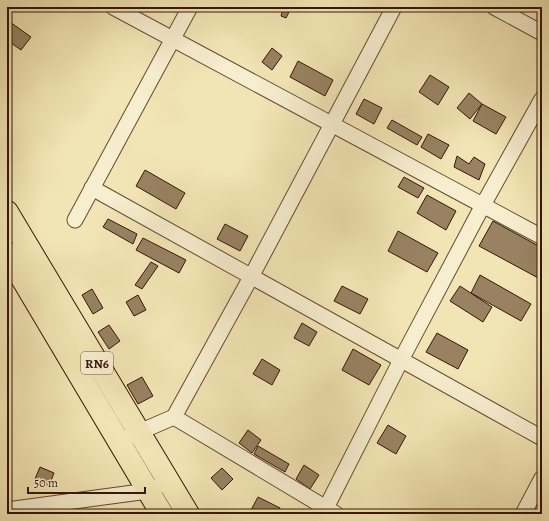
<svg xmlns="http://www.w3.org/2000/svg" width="549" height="521" viewBox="0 0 549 521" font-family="Alegreya,serif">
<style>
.building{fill:#988262;stroke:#361608}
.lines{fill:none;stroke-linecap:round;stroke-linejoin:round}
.minor-casing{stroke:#654a33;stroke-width:17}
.primary-casing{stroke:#361608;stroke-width:24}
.minor{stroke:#f7eecf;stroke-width:15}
.primary{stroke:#f2e5b5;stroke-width:22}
.labels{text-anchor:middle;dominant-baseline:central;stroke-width:4;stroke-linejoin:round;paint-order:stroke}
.shield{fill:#f7eecf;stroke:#705744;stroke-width:1}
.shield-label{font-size:13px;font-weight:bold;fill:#361608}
</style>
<rect width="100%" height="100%" fill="#f2e5b5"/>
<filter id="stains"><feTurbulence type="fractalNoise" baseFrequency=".005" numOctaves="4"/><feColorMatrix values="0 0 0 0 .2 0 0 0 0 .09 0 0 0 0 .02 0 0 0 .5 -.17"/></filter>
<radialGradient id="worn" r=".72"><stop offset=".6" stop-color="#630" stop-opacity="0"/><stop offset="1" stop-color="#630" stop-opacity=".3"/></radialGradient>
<g class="building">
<path d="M283,9l6,3 -3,6 -5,-2z"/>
<path d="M10,22l21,15 -10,13 -14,-10v-15z"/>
<path d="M272,48l10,8 -10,14 -10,-8z"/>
<path d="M298,61l35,19 -8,16 -35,-19z"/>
<path d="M430,75l19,12 -11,18 -19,-13z"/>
<path d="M469,93l13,11 -12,15 -13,-11z"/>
<path d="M364,99l18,9 -8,16 -18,-10z"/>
<path d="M482,104l24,13 -10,17 -23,-13z"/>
<path d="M392,120l30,17 -5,8 -30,-17z"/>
<path d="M428,134l21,11 -8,14 -20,-12z"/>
<path d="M457,156l12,8 5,-7 11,7 -6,16 -25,-13z"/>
<path d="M145,170l40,23 -9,16 -40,-23z"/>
<path d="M404,177l20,11 -6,10 -20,-11z"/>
<path d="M427,195l29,16 -10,19 -29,-17z"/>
<path d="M108,219l29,15 -4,10 -30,-17z"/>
<path d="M493,221l49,27v32l-63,-34z"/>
<path d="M225,224l23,12 -8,15 -23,-12z"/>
<path d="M398,231l40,22 -11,19 -39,-21z"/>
<path d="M143,238l43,22 -7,13 -43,-23z"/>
<path d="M151,262l7,4 -16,23 -7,-4z"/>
<path d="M480,275l51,29 -10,17 -50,-28z"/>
<path d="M342,286l26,13 -8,15 -26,-13z"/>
<path d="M460,286l32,21 -9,15 -33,-21z"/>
<path d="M92,289l11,19 -10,6 -11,-19z"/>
<path d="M138,295l8,15 -12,6 -8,-14z"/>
<path d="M302,323l15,9 -8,14 -15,-8z"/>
<path d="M109,325l11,16 -11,8 -11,-17z"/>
<path d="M437,333l31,17 -10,19 -32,-17z"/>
<path d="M353,349l28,16 -12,20 -27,-15z"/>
<path d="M262,359l18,11 -8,15 -19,-11z"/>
<path d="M142,377l11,19 -15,8 -11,-19z"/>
<path d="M388,425l18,11 -10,18 -19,-11z"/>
<path d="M248,430l13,10 -9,13 -13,-10z"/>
<path d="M258,446l31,18 -4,8 -31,-18z"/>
<path d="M304,465l15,10 -9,14 -14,-10z"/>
<path d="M40,467l14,6 -5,13 -14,-7z"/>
<path d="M222,468l11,11 -11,11 -11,-12z"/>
<path d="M258,497l22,11 -2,6h-19l-8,-4z"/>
</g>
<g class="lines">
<g class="minor-casing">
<g id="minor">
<path d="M113,7l429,230"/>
<path d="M494,7l48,26"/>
<path d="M92,188l450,250"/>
<path d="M75,220l115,-213"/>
<path d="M174,417l162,97"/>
<path d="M130,436l44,-19 77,-140 143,-270"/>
<path d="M7,510l141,-19 8,-4"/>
<path d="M323,514l78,-154 82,-155 59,-106"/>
<path d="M523,514l19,-36"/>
</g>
</g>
<g class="primary-casing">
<g id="primary">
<path d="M7,212l181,302"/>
<path d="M7,253l155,261"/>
</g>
</g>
<use href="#minor" class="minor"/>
<use href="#primary" class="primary"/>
</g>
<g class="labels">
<rect class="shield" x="81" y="352" width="32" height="22" rx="3"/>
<g class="shield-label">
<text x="97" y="363">RN6</text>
</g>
</g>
<rect width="549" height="521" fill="none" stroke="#f2e5b5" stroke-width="24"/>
<rect x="8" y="8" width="533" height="505" fill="none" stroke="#361608" stroke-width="2"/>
<rect x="12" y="12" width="525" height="497" fill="none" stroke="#361608"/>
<path d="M28 487v6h117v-6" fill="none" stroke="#361608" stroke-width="2"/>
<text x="34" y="487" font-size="12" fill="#361608" stroke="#f7eecf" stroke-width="3" paint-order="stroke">50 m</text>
<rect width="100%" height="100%" filter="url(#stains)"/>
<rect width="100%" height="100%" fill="url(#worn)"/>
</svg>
